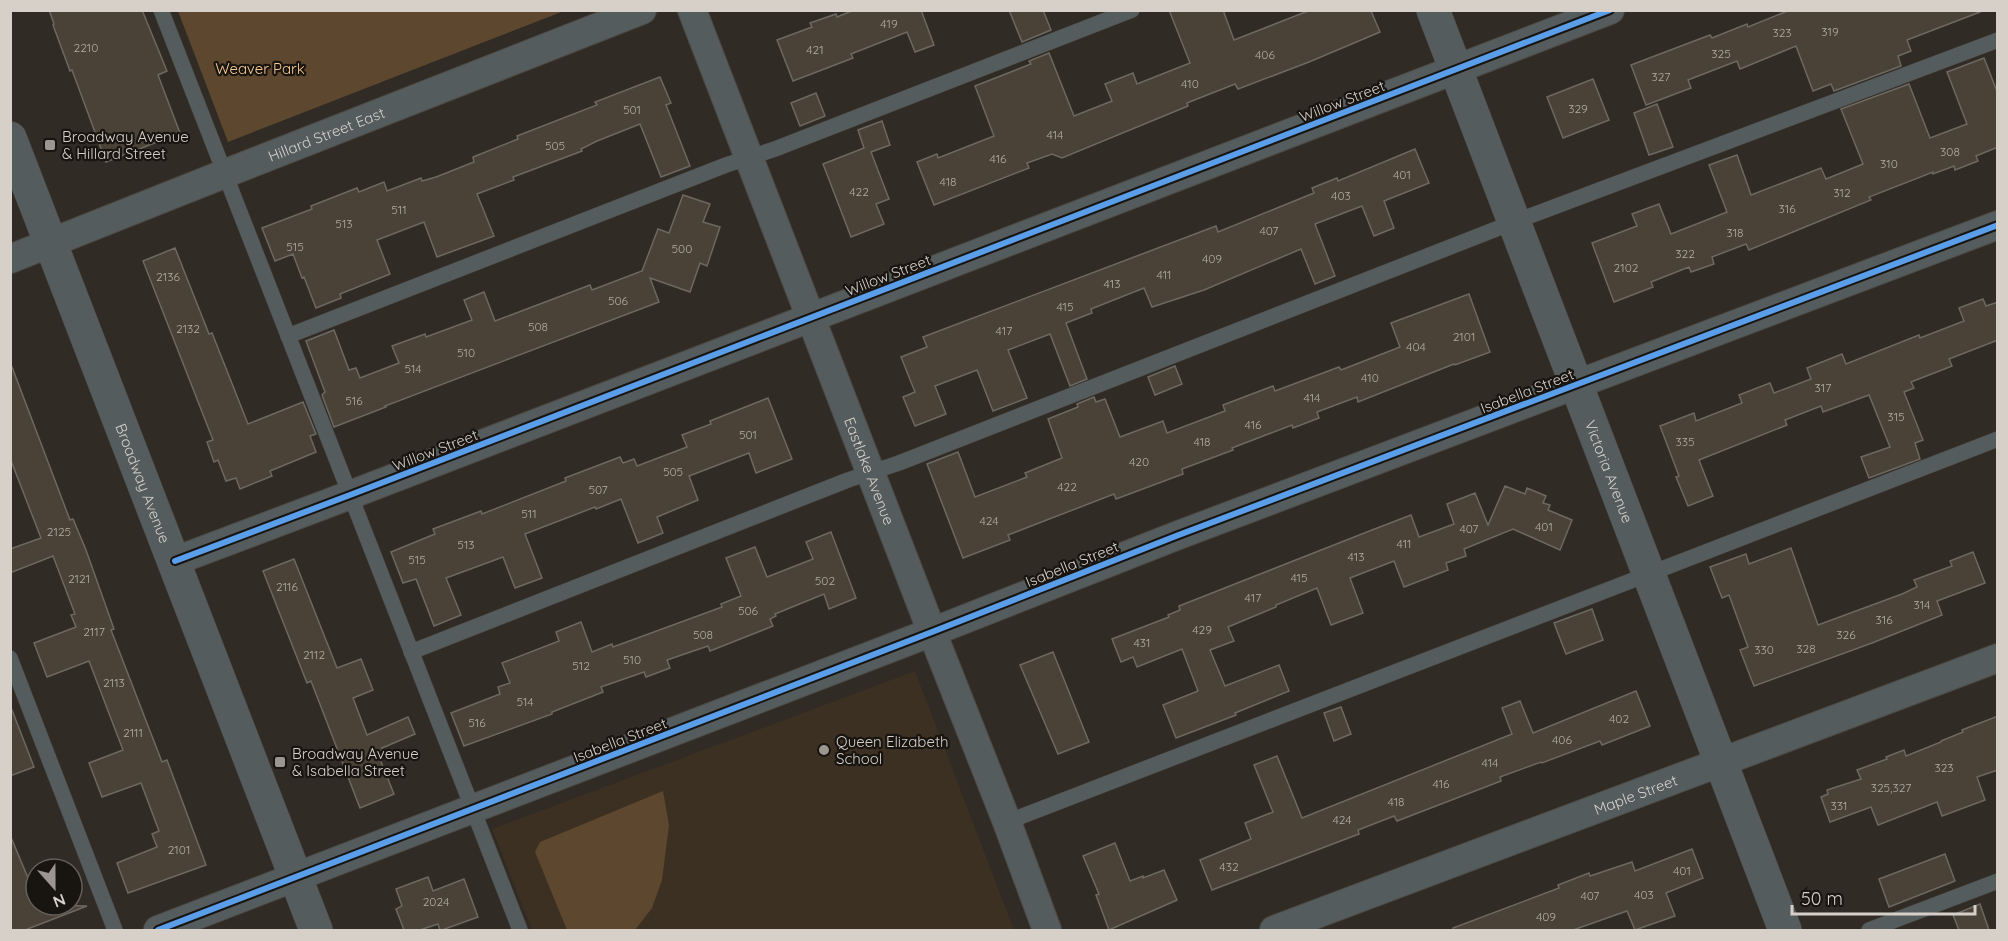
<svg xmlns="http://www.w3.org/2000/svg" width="2008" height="941" viewBox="0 0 2008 941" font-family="Quicksand,sans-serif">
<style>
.built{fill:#3c3022}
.green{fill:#5d472e}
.building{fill:#4a4236;stroke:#6c6862;stroke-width:1.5}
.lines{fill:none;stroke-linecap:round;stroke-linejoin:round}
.service-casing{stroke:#4d4943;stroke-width:16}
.minor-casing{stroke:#4d4943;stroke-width:30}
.tertiary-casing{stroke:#4d4943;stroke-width:34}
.service{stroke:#545c5d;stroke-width:15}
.minor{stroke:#545c5d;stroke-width:28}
.tertiary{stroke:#545c5d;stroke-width:33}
.cycleway-casing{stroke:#181410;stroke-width:10}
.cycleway{stroke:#5a9eea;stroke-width:6}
.poi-dot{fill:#9c9690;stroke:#181410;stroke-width:2}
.labels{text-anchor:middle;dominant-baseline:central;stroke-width:4.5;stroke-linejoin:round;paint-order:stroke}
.number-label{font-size:12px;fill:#b3aca4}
.park-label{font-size:15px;fill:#fccb94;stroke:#181410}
.street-label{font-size:15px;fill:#d6d0c9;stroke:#181410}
.poi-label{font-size:15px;fill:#d6d0c9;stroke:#181410;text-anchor:start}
</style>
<rect width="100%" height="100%" fill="#302b25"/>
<path class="built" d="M915,671l99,259h-482l-40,-101z"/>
<g class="green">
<path d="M178,11h386l-336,131z"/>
<path d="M663,791l6,34 -7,55 -10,28 -17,22h-68l-32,-78 5,-10z"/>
</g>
<g class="building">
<path d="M49,10h93l25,61 -9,4 22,58 -74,29 -34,-92 -2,1 -17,-46 1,-1z"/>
<path d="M854,10h67l13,35 -19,7 -8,-20 -56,22 2,4 -60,23 -16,-41 35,-13 -2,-4 26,-9 1,3z"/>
<path d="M1009,10h34l8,20 -29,12z"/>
<path d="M1169,10h54l11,30 74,-29h63l9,21 -71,30 -71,27 -3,-5 -48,19 1,3 -126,52 -10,-4 -25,9 2,5 -95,37 -17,-43 20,-8 1,4 56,-22 -19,-50 56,-22 -2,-3 20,-8 25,63 38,-15 -7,-17 28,-11 4,11 53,-21z"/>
<path d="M1790,10h189l1,2 -73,28 4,11 -13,5 3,10 -67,25 -3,-7 -18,7 -17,-45 -56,23 -3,-8 -49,19 3,8 -45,17 -15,-40 79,-30 2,3 35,-14 1,3z"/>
<path d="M1984,58l14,36v53l-22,9 2,5 -23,9 -1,-4 -21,8v-2l-64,25 2,3 -122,50 -3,-6 -34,13 2,7 -23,8 -2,-5 -38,15 2,5 -39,15 -22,-59 45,-17 -5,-12 27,-10 12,30 56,-22 -18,-47 28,-10 14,40 70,-27 5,11 37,-15 -22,-55 68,-25 21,54 37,-14 -20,-52z"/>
<path d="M660,77l11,26 -5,2 24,61 -29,11 -21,-53 -43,17 -16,8 1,2 -69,26 1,3 -37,14 17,42 -57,21 -13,-35 -47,18 13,34 -50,20 1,4 -25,10 -12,-31 -2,1 -9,-24 -18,7 -13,-33 50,-19 -1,-3 46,-18 2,4 25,-10 3,9 34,-13 1,3 14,-4 38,-15 -1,-5 45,-18 -1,-3 80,-31 -2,-3z"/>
<path d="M1593,79l16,41 -46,18 -16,-41z"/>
<path d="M816,93l9,23 -25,10 -9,-23z"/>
<path d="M1657,104l16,43 -24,8 -15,-42z"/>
<path d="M882,121l8,24 -19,7 18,47 -13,5 8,20 -33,13 -28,-73 41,-16 -6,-18z"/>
<path d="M1415,149l14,34 -45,18 10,27 -20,8 -12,-30 -47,18 20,52 -20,8 -14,-35 -97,41 -52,17 -8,-19 -53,21 1,4 -26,10 21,56 -17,7 -20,-52 -42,16 19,48 -34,13 -16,-41 -42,16 11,28 -31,12 -12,-29 12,-5 -14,-35 26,-10 -4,-10 293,-111 2,6 96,-39 -2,-5 25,-10 1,3z"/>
<path d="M683,195l27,9 -7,18 17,5 -13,39 -7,-3 -10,29 -40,-14 9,24 -274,104 1,1 -52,20 -12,-32 3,-3 -19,-51 28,-11 15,40 7,-2 4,10 39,-15 -7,-17 33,-12 1,3 46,-17 -8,-20 20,-8 11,29 95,-36 2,5 50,-19 16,-42 11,4z"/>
<path d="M175,248l34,86 3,-1 36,91 55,-22 13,32 -6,2 6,16 -46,19 2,5 -32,13 -4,-11 -10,3 -8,-21 -4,2 -7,-20 6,-2 -70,-179z"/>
<path d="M1469,294l21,58 -35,13 -1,-1 -96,38 -1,-5 -40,15 2,6 -26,10 -1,-3 -60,23 1,2 -51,19 1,5 -67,25 -2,-5 -106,41 2,5 -47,18 -36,-94 31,-12 17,45 52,-20 -2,-4 37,-15 -14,-39 30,-12 -1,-3 17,-7 2,5 9,-3 15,38 43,-16 4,12 58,-22 -2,-6 50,-19 2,5 64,-24 2,3 59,-23 -9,-24z"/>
<path d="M1983,299l3,7 12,-4v38l-49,19 3,7 -41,16 3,6 -10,4 19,48 -8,3 5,16 -51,19 -8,-21 29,-10 -21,-52 -46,17 -2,-6 -36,14 2,5 -88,35 14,36 -25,10 -12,-29 3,-1 -19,-50 34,-13 2,8 46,-18 -3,-8 31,-12 4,10 37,-14 -4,-11 35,-14 4,10 73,-29 1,3 44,-17 -5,-13z"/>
<path d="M1175,366l7,18 -27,11 -7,-18z"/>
<path d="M10,367h2l58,153 3,-1 13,31 28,79 -3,1 51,132 5,-2 39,105 -78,28 -11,-30 40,-16 -5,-13 7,-3 -18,-48 -39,14 -13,-34 34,-13 -34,-89 -42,16 -13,-34 42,-16 -5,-12 4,-1 -22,-58 -43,17v-24l31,-11 -31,-80z"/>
<path d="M768,398l24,61 -36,14 -7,-20 -60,23 9,24 -41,17 6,16 -25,10 -17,-44 -25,10 -1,-2 -70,27 17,44 -27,10 -12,-31 -57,21 15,37 -27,11 -18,-47 -13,4 -12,-31 44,-18 -2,-5 48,-18 1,3 84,-33 -1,-3 55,-21 3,6 11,-4 3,7 50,-19 -5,-12 29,-11 -1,-3z"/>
<path d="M1505,486l20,8 2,-6 19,8 -3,7 7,2 -2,5 24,10 -12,30 -47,-21 -49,20 2,7 -20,7 2,7 -44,17 -10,-26 -44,17 13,35 -32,12 -14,-37 -41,17v2l-48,20 6,14 -24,9 15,36 54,-21 10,26 -54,22 1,2 -60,23 -13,-33 35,-14 -16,-42 -45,18 -4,-10 -12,5 -9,-23 57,-22 -1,-2 12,-5 -1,-4 193,-76 39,-15 8,22 35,-13 -7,-20 28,-11 13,32z"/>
<path d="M831,532l25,66 -27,11 -5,-15 -49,20 1,2 -6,3 3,7 -63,25 -2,-5 -41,14 3,8 -24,9 -2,-5 -43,15 2,5 -51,20v2l-88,32 -13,-33 49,-19 -2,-7 12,-4 -8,-20 57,-22 -3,-9 25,-10 11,30 20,-8 1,3 109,-40 -1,-3 20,-8 -15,-38 29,-11 12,30 46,-18 -7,-17z"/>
<path d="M1791,548l27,77 84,-31 15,-7 -3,-7 38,-14 -2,-5 23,-9 12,31 -48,18 5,14 -70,28 -118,43 -14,-36 8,-3 -19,-52 -7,3 -12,-31 36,-13 3,10z"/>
<path d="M294,559l43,109 24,-9 12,31 -20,8 14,37 41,-18 7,17 -33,14 2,4 -6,2 16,40 -34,14 -49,-127 -4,2 -44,-112z"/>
<path d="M1592,609l11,31 -37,14 -12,-31z"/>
<path d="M1053,652l36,90 -31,12 -38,-89z"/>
<path d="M1636,691l14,35 -48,19 -2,-4 -58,22 -1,-1 -41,15 1,4 -104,40 -3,-5 -36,14 1,4 -147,56 -12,-30 51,-21 -6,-16 28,-11 -19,-47 23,-9 25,62 210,-84 -10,-26 18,-7 13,32z"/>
<path d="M1341,707l10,27 -17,7 -10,-28z"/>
<path d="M12,710l22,57 -24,9v-65z"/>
<path d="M1998,716v54l-21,7 8,23 -43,16 -5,-14 -59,23 -7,-18 -41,15 -9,-25 7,-3 -1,-4 34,-11 -4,-9 30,-11 -1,-2 18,-7 2,6 35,-14v-1l22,-9 -1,-2z"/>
<path d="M10,835l26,62v8l51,1 -62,24h-15z"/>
<path d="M1115,843l15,38 13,-5v2l21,-8 13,30 -68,30 -13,-35 3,-1 -16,-38z"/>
<path d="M1692,849l11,29 -37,15 9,23 -40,14 -8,-19 -54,19h-120v-2l106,-40 -1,-3 31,-12 1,3 42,-14 3,9z"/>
<path d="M1945,854l10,27 -66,26 -10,-28z"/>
<path d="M428,877l5,14 31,-12 14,38 -36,13h-2l-2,-6 -18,6h-16l-8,-21 6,-3 -6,-17z"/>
<path d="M1980,904l9,26h-30l-6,-15z"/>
</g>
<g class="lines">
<g class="service-casing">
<g id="service">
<path d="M161,10l359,920"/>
<path d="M288,336l438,-171 49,-16 357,-139"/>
<path d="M411,652l437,-172 51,-17 615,-241 484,-182"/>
<path d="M10,658l105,272"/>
<path d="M1007,822l991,-383"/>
<path d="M1869,930l129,-49"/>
</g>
</g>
<g class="minor-casing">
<g id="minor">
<path id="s1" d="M692,10l240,622 75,190 40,108"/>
<path id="s2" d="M10,259l214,-85 418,-164"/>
<path d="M175,561l175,-66 1260,-485"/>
<path d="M158,930l774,-298 244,-96 822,-311"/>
<path id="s3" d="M1274,930l724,-272"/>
</g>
</g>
<g class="tertiary-casing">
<g id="tertiary">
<path id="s4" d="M1433,10l352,920"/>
<path id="s5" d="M10,138l306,792"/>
</g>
</g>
<use href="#service" class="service"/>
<use href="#minor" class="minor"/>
<use href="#tertiary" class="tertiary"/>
<g class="cycleway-casing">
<g id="cycleway">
<path d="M175,561l175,-66 1260,-485"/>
<path d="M158,930l774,-298 244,-96 822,-311"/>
</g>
</g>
<use href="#cycleway" class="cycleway"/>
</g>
<g class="poi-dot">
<rect x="44" y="139" width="12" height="12" rx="3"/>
<circle cx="824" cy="750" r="6"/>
<rect x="274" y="756" width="12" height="12" rx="3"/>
</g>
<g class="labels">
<g class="number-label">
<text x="889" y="23">419</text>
<text x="1830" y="31">319</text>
<text x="1782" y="32">323</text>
<text x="86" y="47">2210</text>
<text x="815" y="49">421</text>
<text x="1721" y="53">325</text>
<text x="1265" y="54">406</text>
<text x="1661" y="76">327</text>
<text x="1190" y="83">410</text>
<text x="1578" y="108">329</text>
<text x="632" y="109">501</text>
<text x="1055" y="134">414</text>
<text x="555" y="145">505</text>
<text x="1950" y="151">308</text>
<text x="998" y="158">416</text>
<text x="1889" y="163">310</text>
<text x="1402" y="174">401</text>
<text x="948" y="181">418</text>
<text x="859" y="191">422</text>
<text x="1842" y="192">312</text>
<text x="1341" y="195">403</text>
<text x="1787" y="208">316</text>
<text x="399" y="209">511</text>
<text x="344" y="223">513</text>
<text x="1269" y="230">407</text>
<text x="1735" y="232">318</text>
<text x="295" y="246">515</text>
<text x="682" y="248">500</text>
<text x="1685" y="253">322</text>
<text x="1212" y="258">409</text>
<text x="1626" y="267">2102</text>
<text x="1164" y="274">411</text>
<text x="168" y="276">2136</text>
<text x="1112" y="283">413</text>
<text x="618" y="300">506</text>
<text x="1065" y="306">415</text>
<text x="538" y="326">508</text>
<text x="188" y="328">2132</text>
<text x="1004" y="330">417</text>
<text x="1464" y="336">2101</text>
<text x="1416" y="346">404</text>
<text x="466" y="352">510</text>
<text x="413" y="368">514</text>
<text x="1370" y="377">410</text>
<text x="1823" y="387">317</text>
<text x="1312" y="397">414</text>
<text x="354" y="400">516</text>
<text x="1896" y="416">315</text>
<text x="1253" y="424">416</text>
<text x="748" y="434">501</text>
<text x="1202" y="441">418</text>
<text x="1685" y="441">335</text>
<text x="1139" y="461">420</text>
<text x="673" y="471">505</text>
<text x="1067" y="486">422</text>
<text x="598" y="489">507</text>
<text x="529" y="513">511</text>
<text x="989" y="520">424</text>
<text x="1544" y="526">401</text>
<text x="1469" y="528">407</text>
<text x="59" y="531">2125</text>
<text x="1404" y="543">411</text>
<text x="466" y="544">513</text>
<text x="1356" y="556">413</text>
<text x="417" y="559">515</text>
<text x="1299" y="577">415</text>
<text x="79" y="578">2121</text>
<text x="825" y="580">502</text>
<text x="287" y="586">2116</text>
<text x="1253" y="597">417</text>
<text x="1922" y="604">314</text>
<text x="748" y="610">506</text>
<text x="1884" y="619">316</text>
<text x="1202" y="629">429</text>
<text x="94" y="631">2117</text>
<text x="703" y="634">508</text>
<text x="1846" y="634">326</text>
<text x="1142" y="642">431</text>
<text x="1806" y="648">328</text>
<text x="1764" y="649">330</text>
<text x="314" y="654">2112</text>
<text x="632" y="659">510</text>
<text x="581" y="665">512</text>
<text x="114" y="682">2113</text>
<text x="525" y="701">514</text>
<text x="1619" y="718">402</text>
<text x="477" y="722">516</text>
<text x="133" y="732">2111</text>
<text x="1562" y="739">406</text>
<text x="1490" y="762">414</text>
<text x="1944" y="767">323</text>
<text x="1441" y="783">416</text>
<text x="1891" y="787">325,327</text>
<text x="1396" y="801">418</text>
<text x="1839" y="805">331</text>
<text x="1342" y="819">424</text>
<text x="179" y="849">2101</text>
<text x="1229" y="866">432</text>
<text x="1682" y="870">401</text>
<text x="1644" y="894">403</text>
<text x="1590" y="895">407</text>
<text x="436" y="901">2024</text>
<text x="1546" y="916">409</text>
</g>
<g class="park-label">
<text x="260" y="68">Weaver Park</text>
</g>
<g class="street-label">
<text transform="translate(1342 101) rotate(-21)">Willow Street</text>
<text stroke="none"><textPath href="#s2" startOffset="340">Hillard Street East</textPath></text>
<text transform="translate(888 275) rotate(-21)">Willow Street</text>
<text transform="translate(1527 391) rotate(-21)">Isabella Street</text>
<text transform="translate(435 450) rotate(-21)">Willow Street</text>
<text stroke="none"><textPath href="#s1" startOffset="494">Eastlake Avenue</textPath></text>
<text stroke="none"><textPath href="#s4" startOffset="494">Victoria Avenue</textPath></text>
<text stroke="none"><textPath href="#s5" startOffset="370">Broadway Avenue</textPath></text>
<text transform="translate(1072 564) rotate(-22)">Isabella Street</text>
<text transform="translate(620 740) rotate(-21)">Isabella Street</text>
<text stroke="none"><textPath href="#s3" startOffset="386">Maple Street</textPath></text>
</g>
<g class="poi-label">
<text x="62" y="136">Broadway Avenue<tspan x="62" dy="17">&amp; Hillard Street</tspan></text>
<text x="836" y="741">Queen Elizabeth<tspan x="836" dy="17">School</tspan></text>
<text x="292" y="753">Broadway Avenue<tspan x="292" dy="17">&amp; Isabella Street</tspan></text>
</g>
</g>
<rect width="2008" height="941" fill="none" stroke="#d6d0c9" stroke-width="24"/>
<g transform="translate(54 887) rotate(159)"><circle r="28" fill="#181410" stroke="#645f5a" stroke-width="1.5"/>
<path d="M0-4.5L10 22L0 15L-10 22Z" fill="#9c9690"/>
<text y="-9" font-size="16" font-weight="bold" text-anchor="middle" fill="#d6d0c9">N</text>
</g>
<path d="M1792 905v9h183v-9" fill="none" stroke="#d6d0c9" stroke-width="3"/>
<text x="1801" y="905" font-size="18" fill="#d6d0c9" stroke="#181410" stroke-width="4.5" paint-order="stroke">50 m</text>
</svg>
